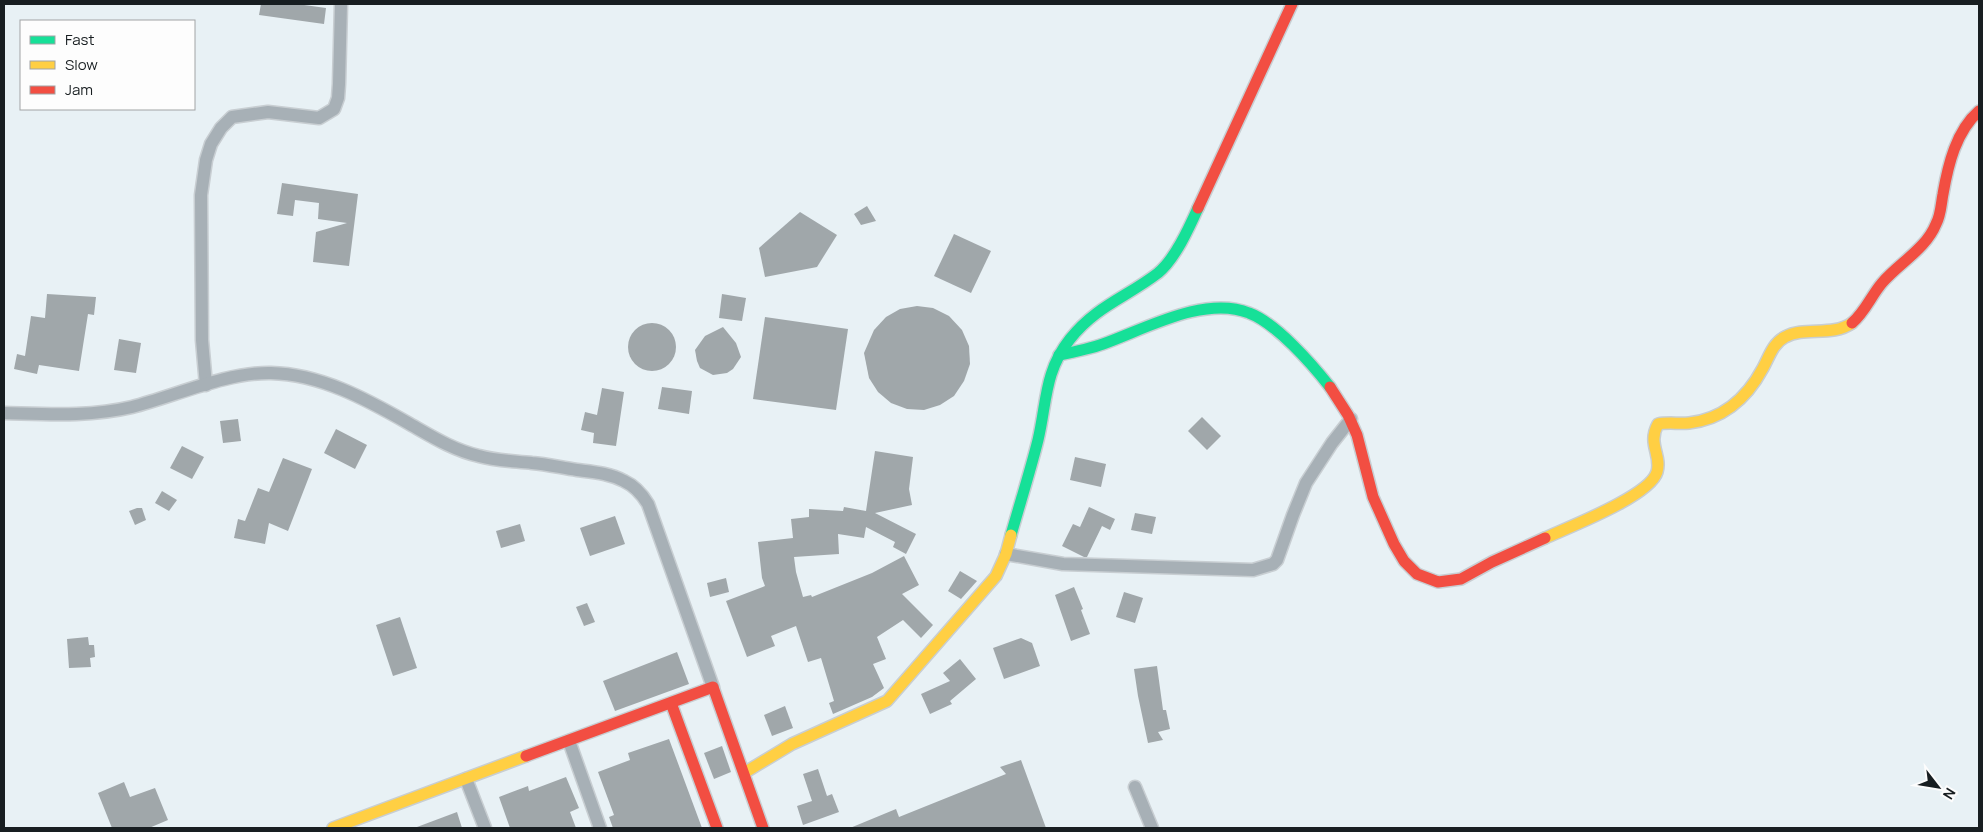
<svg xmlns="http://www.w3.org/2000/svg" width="1983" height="832" viewBox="0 0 1983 832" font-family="Manrope,sans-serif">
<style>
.building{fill:#a0a7aa}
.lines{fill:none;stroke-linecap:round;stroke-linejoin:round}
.street-casing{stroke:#c8ced2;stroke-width:15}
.fast-casing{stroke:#c8ced2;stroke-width:14}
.slow-casing{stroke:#c8ced2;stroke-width:14}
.jam-casing{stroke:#c8ced2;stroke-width:14}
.street{stroke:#a7b0b6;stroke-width:12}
.fast{stroke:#16e098;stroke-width:11}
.slow{stroke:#ffcf43;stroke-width:11}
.jam{stroke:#f24e42;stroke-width:11}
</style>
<rect width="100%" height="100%" fill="#e8f1f5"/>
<g class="building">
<path d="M261,4h36l29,4 -2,16 -65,-9z"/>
<path d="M282,183l76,11 -9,72 -36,-4 3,-30 31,-9 -29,-4 1,-16 -24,-3 -2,16 -16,-2z"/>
<path d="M867,206l9,15 -15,4 -7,-11z"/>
<path d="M800,212l37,23 -20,32 -52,10 -6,-29z"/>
<path d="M954,234l37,17 -20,42 -37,-17z"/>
<path d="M47,294l49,3 -2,18 -6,-1 -9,57 -40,-6 -2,9 -23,-5 3,-15 8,2 6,-40 14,2z"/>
<path d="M722,294l24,4 -4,23 -23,-3z"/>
<path d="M917,306l16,2 16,8 13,14 7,16 1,18 -6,17 -10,15 -14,9 -16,5 -17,-1 -16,-6 -13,-11 -9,-14 -5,-25 10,-23 12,-13 14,-8z"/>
<path d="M765,317l83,12 -12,81 -83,-11z"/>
<circle cx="652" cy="347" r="24"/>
<path d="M723,327l13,16 5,14 -8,12 -6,4 -14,2 -13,-7 -3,-7 -2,-11 10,-14z"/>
<path d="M119,339l22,4 -5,30 -22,-3z"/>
<path d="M662,387l30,4 -3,23 -31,-5z"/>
<path d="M602,388l22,4 -8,54 -23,-3 1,-10 -13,-3 4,-18 12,3z"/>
<path d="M1202,417l19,19 -14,14 -19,-19z"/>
<path d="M238,419l3,22 -18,2 -3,-22z"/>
<path d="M336,429l31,16 -12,24 -31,-16z"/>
<path d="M182,446l22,11 -12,22 -22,-11z"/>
<path d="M875,451l38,6 -4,32 3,16 -37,8 41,21 -10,20 -13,-7 2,-5 -29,-15 -2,11 -26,-4 1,20 -45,3 2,15 7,25 8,-2 1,2 60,-24 32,-17 15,29 -17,9 31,31 -12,13 -18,-18 -26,17 9,22 -13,5 11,24 -12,9 -39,17 -4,-11 5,-2 -13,-43 -13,4 -12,-36 -25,10 4,10 -28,11 -21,-56 39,-15 -3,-8 -4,-36 35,-4 -2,-19 18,-2v-8l34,2 1,-4 22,4z"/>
<path d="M1075,457l31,7 -5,23 -31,-7z"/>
<path d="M283,458l29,11 -24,62 -19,-8 -4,21 -31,-6 4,-19 7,2 13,-33 11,4z"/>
<path d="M162,491l15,9 -8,11 -14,-8z"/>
<path d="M1089,507l26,12 -5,11 -8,-4 -15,31h-3l-22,-11 11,-22 7,3z"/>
<path d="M137,508h5l4,12 -11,5 -6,-14z"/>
<path d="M1135,513l21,4 -4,17 -21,-4z"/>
<path d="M615,516l10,28 -35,12 -10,-28z"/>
<path d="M520,524l5,17 -24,7 -5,-17z"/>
<path d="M960,571l17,10 -16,18 -13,-8z"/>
<path d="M726,578l3,14 -19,5 -3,-14z"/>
<path d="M1074,587l9,22 -2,1 9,24 -19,7 -16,-46z"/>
<path d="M1124,592l19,6 -8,25 -19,-6z"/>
<path d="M587,603l8,19 -11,4 -8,-19z"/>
<path d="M400,617l17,51 -24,8 -17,-51z"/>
<path d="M88,637l1,8h5l1,12 -5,1 1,9 -22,1 -2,-29z"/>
<path d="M1021,638l11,5 8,23 -36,13 -11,-31z"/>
<path d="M677,652l12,32 -74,27 -12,-30z"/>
<path d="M960,659l16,20 -26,22 2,3 -22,10 -9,-20 29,-13 -7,-8z"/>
<path d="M1157,666l6,44h3l4,19 -12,3 5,8 -15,3 -10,-47 -4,-27z"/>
<path d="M785,706l8,22 -21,8 -8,-21z"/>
<path d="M669,739l33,89h-89l-4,-11 5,-2 -16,-43 32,-12 -2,-7z"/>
<path d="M722,746l9,26 -17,7 -10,-26z"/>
<path d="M1021,760l25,68h-196l46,-19 3,8 107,-43 -6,-7z"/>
<path d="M818,769l9,27 5,-2 7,18 -36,13 -6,-19 15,-5 -9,-27z"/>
<path d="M566,777l13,31 -9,4 6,16h-66l-11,-31 29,-11 1,5z"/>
<path d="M124,782l6,15 25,-9 13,32 -19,8h-37l-14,-35z"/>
<path d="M457,812l5,16h-45v-1z"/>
</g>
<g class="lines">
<g class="street-casing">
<g id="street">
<path d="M206,385l-4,-45 -1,-145 5,-35 5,-16 10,-16 11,-11 36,-5 51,6 15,-9 4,-11 1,-14 2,-80"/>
<path d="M4,413c42,1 86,4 128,-6 43,-11 95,-35 139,-34 49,1 95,26 137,50 23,13 45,27 71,33 18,5 35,5 53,7 15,1 30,5 45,7 16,2 32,3 47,11 11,5 18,13 24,23l65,183"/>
<path d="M1006,554l57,10 190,6 20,-6 4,-4 16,-45 13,-32 26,-40 19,-24"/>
<path d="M569,741l31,87"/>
<path d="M466,779l19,49"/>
<path d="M1135,787l17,41"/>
</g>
</g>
<g class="fast-casing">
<g id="fast">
<path d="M1059,355c15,-3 30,-6 44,-11 42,-15 102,-49 146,-31 27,10 63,51 81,74"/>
<path d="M1011,535c9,-32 19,-63 27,-95 9,-38 6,-68 32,-101 26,-33 57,-42 88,-66 17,-14 31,-45 40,-65"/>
</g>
</g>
<g class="slow-casing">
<g id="slow">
<path d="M1545,538c24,-11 105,-42 112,-66 5,-17 -10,-28 1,-48 10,-2 21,0 31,-1 35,-4 58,-25 74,-55 6,-11 10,-25 22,-31 20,-11 47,0 67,-14"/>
<path d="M744,773l48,-29 95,-43 109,-125 10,-22 5,-19"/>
<path d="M333,828l193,-72"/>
</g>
</g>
<g class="jam-casing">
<g id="jam">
<path d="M1198,208l94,-204"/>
<path d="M1852,323c13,-11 19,-27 30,-40 17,-20 44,-34 54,-59 5,-9 5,-20 7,-30 5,-29 13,-63 36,-83"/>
<path d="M1330,387l18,28 9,20 16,62 21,47 10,17 13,13 21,8 23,-3 31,-17 53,-24"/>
<path d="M671,703l46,125"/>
<path d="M526,756l187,-69 50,141"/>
</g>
</g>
<use href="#street" class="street"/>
<use href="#fast" class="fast"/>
<use href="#slow" class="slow"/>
<use href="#jam" class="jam"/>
</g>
<rect width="1983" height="832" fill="none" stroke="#181e21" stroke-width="10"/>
<rect x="20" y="20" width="175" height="90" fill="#fdfdfd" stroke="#a1a4a5"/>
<rect x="30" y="36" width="25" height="8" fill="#16e098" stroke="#a1a4a5"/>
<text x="65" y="45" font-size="15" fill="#181e21">Fast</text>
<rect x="30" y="61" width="25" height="8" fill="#ffcf43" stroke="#a1a4a5"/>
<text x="65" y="70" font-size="15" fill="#181e21">Slow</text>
<rect x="30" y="86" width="25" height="8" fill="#f24e42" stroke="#a1a4a5"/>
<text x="65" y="95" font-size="15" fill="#181e21">Jam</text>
<g transform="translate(1938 787) rotate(121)" stroke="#fdfdfd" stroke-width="4" paint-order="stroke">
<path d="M0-4L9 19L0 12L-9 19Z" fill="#181e21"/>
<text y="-8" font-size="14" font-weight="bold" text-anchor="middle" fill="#181e21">N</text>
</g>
</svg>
